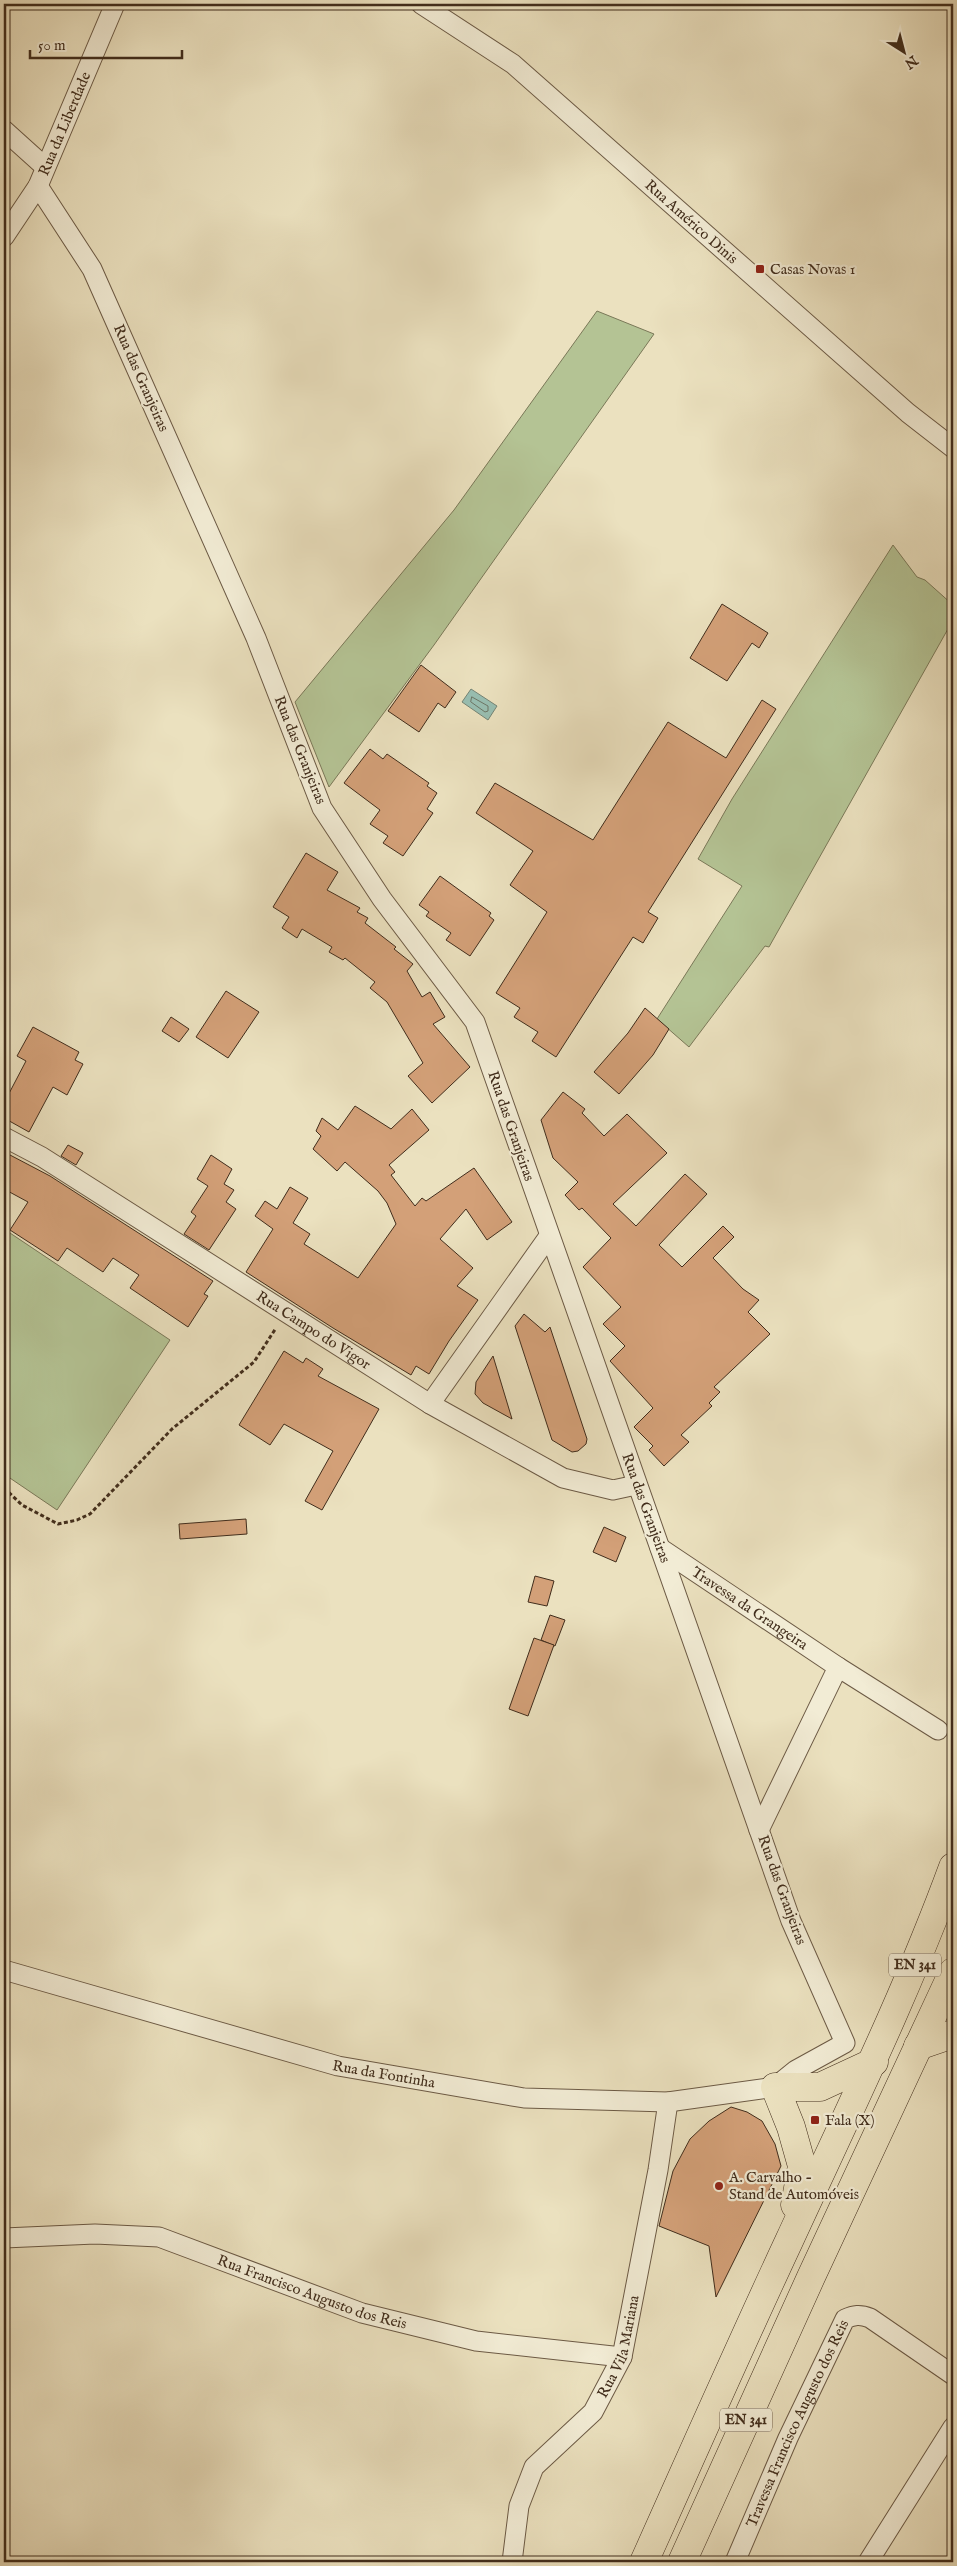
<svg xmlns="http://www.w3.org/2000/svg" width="957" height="2566" viewBox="0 0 957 2566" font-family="'IM FELL English',serif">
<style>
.green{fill:#b4c394;stroke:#7a7858}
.water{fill:#98beb1;stroke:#758475}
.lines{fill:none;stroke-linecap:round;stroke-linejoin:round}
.shore{stroke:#6c7666;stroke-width:1}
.building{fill:#d3a078;stroke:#412d1c}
.street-casing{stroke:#6c5a45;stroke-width:21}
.highway-casing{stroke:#412d1c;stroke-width:29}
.path{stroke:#412d1c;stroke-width:3;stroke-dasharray:4 2.5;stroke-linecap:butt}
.street{stroke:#f2ecd5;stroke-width:19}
.highway{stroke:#ebe1bf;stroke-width:28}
.poi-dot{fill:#8f2418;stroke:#f2ecd5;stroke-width:2}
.labels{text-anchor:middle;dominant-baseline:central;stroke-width:4.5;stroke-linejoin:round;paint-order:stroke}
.shield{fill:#f2ecd5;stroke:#766654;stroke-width:1}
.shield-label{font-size:14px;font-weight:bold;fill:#412d1c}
.street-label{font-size:15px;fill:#412d1c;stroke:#f2ecd5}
.poi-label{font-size:15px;fill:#412d1c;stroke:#f2ecd5;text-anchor:start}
</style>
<rect width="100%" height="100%" fill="#ebe1bf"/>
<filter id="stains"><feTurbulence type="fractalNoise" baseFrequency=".004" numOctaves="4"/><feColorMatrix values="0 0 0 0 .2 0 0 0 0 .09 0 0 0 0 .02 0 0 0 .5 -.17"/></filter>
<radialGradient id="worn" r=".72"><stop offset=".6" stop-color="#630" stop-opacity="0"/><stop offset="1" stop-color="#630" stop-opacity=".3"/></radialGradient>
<g class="green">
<path d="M597,311l57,23 -220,311 -105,142 -34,-85 159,-192z"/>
<path d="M893,545l24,32 8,3 28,25v15l-184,327 -4,-1 -76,101 -32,-28 85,-133 -44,-27 34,-60z"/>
<path d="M4,1229l166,111 -113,170 -53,-36z"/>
</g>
<path class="water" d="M471,689l26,17 -9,14 -26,-18z"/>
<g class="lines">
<path class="shore" d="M472,697l16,9v5l-3,1 -14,-10z"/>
</g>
<g class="building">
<path d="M722,604l46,29 -9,15 -7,-5 -25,38 -37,-23z"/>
<path d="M421,665l35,27 -11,16 -7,-5 -19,29 -31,-21z"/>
<path d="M762,700l14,9 -128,203 10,6 -15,25 -10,-6 -77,120 -24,-16 6,-9 -24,-15 6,-9 -24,-15 51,-81 -37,-27 23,-34 -57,-38 19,-30 98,57 75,-118 58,36z"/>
<path d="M370,749l13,10 4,-5 42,29 -2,3 10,7 -10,16 6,4 -30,43 -20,-13 5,-7 -18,-12 10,-14 -36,-27z"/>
<path d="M306,853l32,19 -11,18 33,18 -3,4 11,6 -3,5 31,24 -2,2 19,15 -6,7 15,26 8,-5 15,25 -12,7 37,43 -38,36 -24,-27 15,-13 -36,-61 -17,-14 5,-6 -30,-24 -2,2 -14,-8 3,-5 -30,-18 -5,9 -15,-10 7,-11 -16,-10z"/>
<path d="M440,876l51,37 -2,3 5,4 -24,36 -24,-16 5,-7 -25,-17 3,-4 -10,-7z"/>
<path d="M226,991l33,21 -31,46 -32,-21z"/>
<path d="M645,1008l24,21 -16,26 -34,39 -25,-22 34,-39z"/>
<path d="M171,1017l18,12 -10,13 -17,-11z"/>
<path d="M33,1027l46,25 -4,8 8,4 -16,31 -14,-8 -24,45 -25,-14v-15l22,-42 -9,-5z"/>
<path d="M563,1092l22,17 -3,4 22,23 23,-22 40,39 -54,51 23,22 49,-52 22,20 -48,51 23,22 41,-41 11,11 -21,21 30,31 16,11 -11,12 22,22 -56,53 6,5 -11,11 3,3 -31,29 8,7 -25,24 -15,-16 4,-4 -19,-19 19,-19 -43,-47 15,-15 -22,-22 18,-17 -38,-40 28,-29 -29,-30 -3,2 -14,-15 13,-13 -25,-24 -12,-38z"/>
<path d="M355,1106l36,23 21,-20 17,21 -40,35 6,7 -4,3 24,31 7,-8 4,3 48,-33 38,54 -25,18 -21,-31 -26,30 33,29 -16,18 21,14 -29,41 -20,33 -13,-8 -5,9 -78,-47 -87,-56 27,-43 -18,-13 10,-15 12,8 13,-22 18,11 -15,25 17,11 -6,10 54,34 38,-54 -9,-21 -9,-12 -33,-29 -8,9 -24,-22 8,-13 -5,-5 6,-13 16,12z"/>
<path d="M68,1145l15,8 -7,12 -15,-9z"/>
<path d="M10,1155l40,21 163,105 -9,13 4,2 -20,31 -58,-39 9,-13 -26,-17 -10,14 -36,-24 -9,13 -48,-31 18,-28 -24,-13v-21z"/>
<path d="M211,1155l21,14 -8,15 10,6 -8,12 10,7 -27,41 -25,-16 12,-18 -5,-4 17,-26 -11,-7z"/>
<path d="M524,1314l21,18 5,-5 37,112 -1,5 -8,7 -6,1 -20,-12 -37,-114z"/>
<path d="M284,1351l19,12 3,-5 17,11 -5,7 61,33 -57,101 -17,-9 28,-50 -49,-27 -14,21 -31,-20z"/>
<path d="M493,1356l19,63 -29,-16 -8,-9 1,-12z"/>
<path d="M246,1519l1,15 -67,5 -1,-15z"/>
<path d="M604,1527l22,10 -10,25 -23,-10z"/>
<path d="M535,1576l19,5 -7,25 -19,-4z"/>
<path d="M550,1615l15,5 -10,26 -14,-6z"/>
<path d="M534,1638l20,7 -26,71 -19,-7z"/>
<path d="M731,2107l16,5 15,9 13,23 6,22 -65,131 -7,-51 -50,-20 14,-55 17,-32 19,-18z"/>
</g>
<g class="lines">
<g class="street-casing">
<g id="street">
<path id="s1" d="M421,4l92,60 395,349 45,35"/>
<path d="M4,130l41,37"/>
<path id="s2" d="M4,237l34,-51 77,-182"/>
<path id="s3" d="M4,1137l38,20 388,247 133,74 50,12 23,-5"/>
<path d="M430,1404l119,-168"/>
<path id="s4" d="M660,1548l178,119 -79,163"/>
<path d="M838,1667l100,63"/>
<path id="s5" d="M4,1970l334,96 186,32 144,4 107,-15 21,-17 49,-27 -54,-122 -316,-899 -93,-123 -60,-91 -66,-170 -164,-369 -54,-83"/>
<path id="s6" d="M4,2238l91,-4 64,3 203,76 114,28 146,16"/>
<path id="s7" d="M512,2562l7,-56 15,-39 59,-55 29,-55 36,-187 10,-68"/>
<path id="s8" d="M735,2562l53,-124 57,-119c9,-4 15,-5 25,-1l83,57"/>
<path d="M868,2562l85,-135"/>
</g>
</g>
<g class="highway-casing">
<g id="highway">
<path d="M918,2046l35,-12"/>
<path d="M795,2205l7,-39 -11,-39 -16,-40h45l54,-25"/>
<path d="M644,2562c48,-107 95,-214 145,-321 57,-124 117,-246 164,-374"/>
<path d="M682,2562l129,-285 142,-305"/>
</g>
</g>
<path class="path" d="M4,1488l18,17 36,19 19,-4 13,-6 82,-85 82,-67 22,-34"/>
<use href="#street" class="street"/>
<use href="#highway" class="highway"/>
</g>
<g class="poi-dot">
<rect x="755" y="264" width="10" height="10" rx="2.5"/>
<rect x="810" y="2115" width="10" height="10" rx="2.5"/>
<circle cx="719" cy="2186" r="5"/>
</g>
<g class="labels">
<g class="shield">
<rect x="889" y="1953.5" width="52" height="23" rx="4"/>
<rect x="720" y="2408.5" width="52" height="23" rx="4"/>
</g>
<g class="shield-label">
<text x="915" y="1965">EN 341</text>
<text x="746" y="2420">EN 341</text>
</g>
<g class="street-label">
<text stroke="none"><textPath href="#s2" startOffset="129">Rua da Liberdade</textPath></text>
<text stroke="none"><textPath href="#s1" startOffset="348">Rua Américo Dinis</textPath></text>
<text transform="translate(141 378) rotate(66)">Rua das Granjeiras</text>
<text transform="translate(300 750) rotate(68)">Rua das Granjeiras</text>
<text transform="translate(511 1126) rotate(71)">Rua das Granjeiras</text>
<text stroke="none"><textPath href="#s3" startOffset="365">Rua Campo do Vigor</textPath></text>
<text transform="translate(646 1508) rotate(70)">Rua das Granjeiras</text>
<text stroke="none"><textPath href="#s4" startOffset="108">Travessa da Grangeira</textPath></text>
<text transform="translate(782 1890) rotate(70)">Rua das Granjeiras</text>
<text stroke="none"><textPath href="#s5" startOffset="394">Rua da Fontinha</textPath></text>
<text stroke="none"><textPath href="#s6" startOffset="318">Rua Francisco Augusto dos Reis</textPath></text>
<text stroke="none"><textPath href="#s7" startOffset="250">Rua Vila Mariana</textPath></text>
<text stroke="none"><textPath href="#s8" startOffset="152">Travessa Francisco Augusto dos Reis</textPath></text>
</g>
<g class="poi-label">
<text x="770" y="269">Casas Novas 1</text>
<text x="825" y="2120">Fala (X)</text>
<text x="729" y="2177">A. Carvalho -<tspan x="729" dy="17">Stand de Automóveis</tspan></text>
</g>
</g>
<rect width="957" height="2566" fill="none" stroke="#ebe1bf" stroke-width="20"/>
<rect x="5" y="5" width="947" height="2556" fill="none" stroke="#412d1c" stroke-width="2.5"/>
<rect x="10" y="10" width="937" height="2546" fill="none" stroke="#412d1c"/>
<g transform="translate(904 52) rotate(144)" stroke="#f2ecd5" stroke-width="4" paint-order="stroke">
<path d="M0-4L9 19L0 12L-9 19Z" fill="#412d1c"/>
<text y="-8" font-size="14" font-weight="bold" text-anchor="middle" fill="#412d1c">N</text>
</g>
<path d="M30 50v8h152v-8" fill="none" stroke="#412d1c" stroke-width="2.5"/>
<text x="38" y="50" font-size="15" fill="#412d1c" stroke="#f2ecd5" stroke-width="4" paint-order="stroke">50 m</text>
<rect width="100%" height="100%" filter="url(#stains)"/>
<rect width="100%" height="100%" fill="url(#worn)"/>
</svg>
